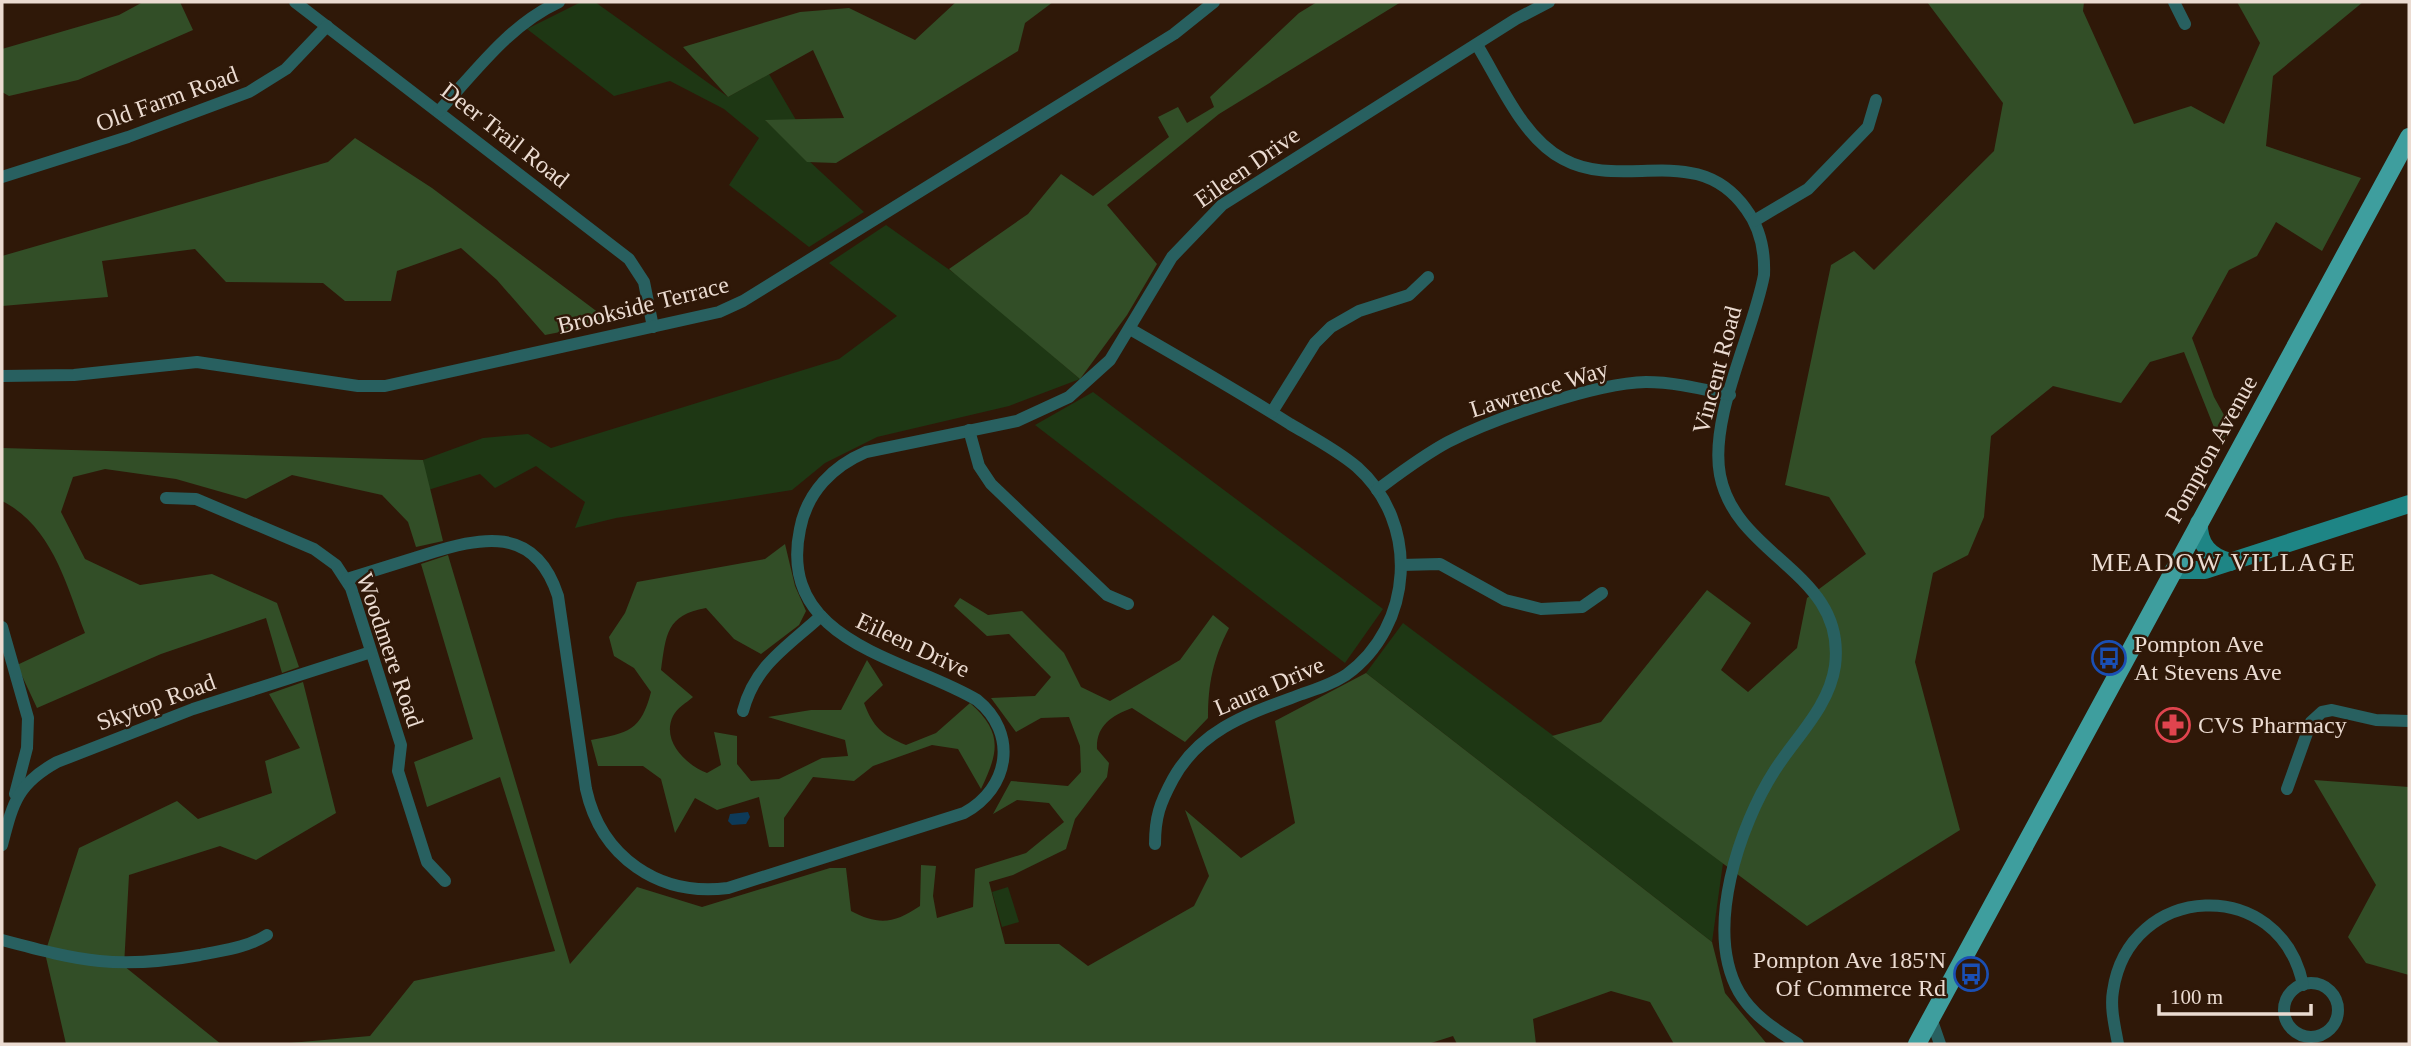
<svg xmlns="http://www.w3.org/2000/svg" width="2411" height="1046" viewBox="0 0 2411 1046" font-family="'Times New Roman',serif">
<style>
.green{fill:#1e3714}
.forest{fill:#324e27}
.water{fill:#0d3a58}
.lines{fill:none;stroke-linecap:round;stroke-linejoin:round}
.street{stroke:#286060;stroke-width:12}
.secondary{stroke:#1e8585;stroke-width:18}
.primary{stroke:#3e9e9e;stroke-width:18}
.labels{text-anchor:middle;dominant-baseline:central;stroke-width:5;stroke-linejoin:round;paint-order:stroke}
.street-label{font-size:24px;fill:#ebdbd1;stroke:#2f1808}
.poi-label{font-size:24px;fill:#ebdbd1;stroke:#2f1808;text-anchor:start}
.neighbourhood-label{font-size:26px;letter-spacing:2px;fill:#ebdbd1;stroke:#2f1808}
</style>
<rect width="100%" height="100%" fill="#2f1808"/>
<g class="green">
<path d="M581,2h14l133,95 41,-23 27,46 -30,1 98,91 -55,35 -80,-62 30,-47 -35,-29 -54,-28 -56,15 -87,-67z"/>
<path d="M886,225l82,58 112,96 -71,27 -132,31 -52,26 -33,27 -176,28 -41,10 10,-26 -49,-36 -41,22 -15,-14 -52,16 -5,-30 60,-22 45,-4 23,14 288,-89 58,-43 -68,-53z"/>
<path d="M1093,392l290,217 -38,54 -310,-238z"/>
<path d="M1403,623l320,240 -11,79 -346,-269z"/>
<path d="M1008,887l11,35 -17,5 -10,-35z"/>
</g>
<g class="forest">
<path d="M143,2h37l13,28 -115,50 -69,16 -7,-4v-43l117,-34z"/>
<path d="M956,2h97l-28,21 -7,28 -182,112 -29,-1 -42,-42 79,-2 -31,-68 -85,47 -45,-50 117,-35 49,-4 66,32z"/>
<path d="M1317,2h84l-182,112 -112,91 50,59 -30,51 -47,64 -131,-110 79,-55 33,-40 32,22 76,-59 -11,-20 20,-10 9,16 27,-16 -4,-10 89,-84z"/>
<path d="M1927,2h157l-1,9 51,113 57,-18 33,18 36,-81 -23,-41h126l-90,74 -7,70 95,32 -39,73 -46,-29 -19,34 -28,14 -37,68 22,59 16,29 -9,19 -37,-93 -34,10 -29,41 -68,-17 -62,50 -7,81 -16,38 -35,18 -18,89 45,168 -153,96 -255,-190 49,-14 106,-132 44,33 -30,47 27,22 49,-44 10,-50 59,-44 -37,-57 -44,-12 46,-220 23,-14 20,19 120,-119 9,-48z"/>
<path d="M355,138l77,50 179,134 -66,13 -48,-55 -36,-32 -64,23 -6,30h-46l-22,-18 -97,-1 -31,-33 -93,12 6,36 -106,9v-50l326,-94z"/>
<path d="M2,448l421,12 20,81 -27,6 -8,-25 -26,-27 -90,-20 -46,24 -70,-20 -71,-10 -32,8 -12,35 24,47 55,26 72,-11 65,29 22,64 -17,6 -16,-55 -105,36 -124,54 -20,-43 68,-32c-19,-49 -33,-107 -83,-132z"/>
<path d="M785,544l10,42 11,25 -7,14 -38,29 -27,-15 -28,-31c-40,7 -40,27 -45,62l32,27c-7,6 -16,11 -20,19 -12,25 13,49 34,57l14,-8 -7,-33 23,4v28l14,17 28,-2 43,-21 26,-2 -3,-16 -77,-23 43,-7h30l26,-50 16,25 -19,18c9,24 18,32 42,42l30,-12 34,-30c34,30 28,50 11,86l-23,-40 -26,-4 -59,21 -19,15 -41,-4 -29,41v29h-15l-10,-50 -42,13 -22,-12 -20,35 -14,-54 -18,-13h-45l-7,-26c37,-7 50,-9 60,-48l-17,-24 -20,-12 -5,-19 16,-24 12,-31 128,-23z"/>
<path d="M448,555l122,409 67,-77 65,20 128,-39h16l5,43c28,15 44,12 69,-5l1,-41 15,1 -3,30 4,22 36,-11 2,-38 51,-16 38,-31 -15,-19 -32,-3 -24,14 18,-33 57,5 13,-14 -1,-26 -11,-29 -28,1 -25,14 -25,-34 44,-2 16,-19 -42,-43 -22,2 -33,-30 6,-8 28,17 34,-4 42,42 17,34 29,14 70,-41 33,-45 16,13c-16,31 -21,56 -21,90l-23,24 -53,-34c-21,8 -36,18 -35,41l12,14 -2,14 -32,42 -9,30 -53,26 -24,7 16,62h54l29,22 106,-60 15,-30 -24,-66 56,48 54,-35 -20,-102 91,-48 346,269 13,51 42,51h-93l-24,-42 -39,-11 -78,28 3,25h-79l-4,-8 -25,8h-1150l92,-8 44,-55 141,-30 -55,-174 -73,30 -13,-45 59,-23 -52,-175z"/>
<path d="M303,682l33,131 -80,47 -36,-14 -91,29 -5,91 97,78h-155l-21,-91 34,-105 98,-47 21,18 74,-26 -7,-32 35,-13 -31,-54z"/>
<path d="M2314,780l95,7v188l-43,-12 -18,-26 28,-52z"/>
</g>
<path class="water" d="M748,812l2,5 -4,7 -14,1 -4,-4 2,-7z"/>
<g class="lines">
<g class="street">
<path d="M295,2l334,257 15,23 9,45"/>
<path d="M2174,2l11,22"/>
<path d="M1477,45c24,39 45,92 86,114 60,33 134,-19 183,50 15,20 19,42 18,66 -11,59 -55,142 -44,200 16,83 127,97 115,191 -6,41 -39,71 -60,104 -36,56 -71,160 -36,222 14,24 36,37 59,52"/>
<path d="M439,111c37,-40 70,-86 120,-109"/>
<path d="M2,177l126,-40 121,-45 37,-23 41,-43"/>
<path d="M1754,221l54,-32 60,-62 8,-27"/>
<path d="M1130,329c54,31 108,62 160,95 22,13 47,26 67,43 63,56 57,159 -11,208 -14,9 -29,14 -44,19 -51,19 -101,34 -129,85 -13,24 -18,38 -18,65"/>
<path d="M2,376l72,-1 123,-13 161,24h27l334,-74 24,-11 431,-267 40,-32"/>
<path d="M1272,412l43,-69 16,-16 28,-16 50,-16 19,-18"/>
<path d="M969,430l10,36 12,18 116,111 21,9"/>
<path d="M1377,490c23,-17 45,-34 71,-48 45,-23 147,-59 198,-60 28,0 56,7 84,13"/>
<path d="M166,498l30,1 118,50 22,16 15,23 50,157 -3,26 29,91 18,19"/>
<path d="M1401,565l39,-1 65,36 36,9 41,-2 20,-14"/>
<path d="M347,579c26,-8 52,-16 77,-24 57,-18 111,-31 134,41l28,193c15,68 73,108 142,99l236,-75c46,-25 54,-80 13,-113 -70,-42 -201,-57 -177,-171 7,-37 33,-63 66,-77l151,-31 52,-24 41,-37 62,-103 50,-52 294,-186 33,-17"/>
<path d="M2,627l26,91 -1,30 -12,46"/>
<path d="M743,711c12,-46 44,-64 78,-95"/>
<path d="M2287,789l24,-67 11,-10 10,-2 44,10 33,1"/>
<path d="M2,845c11,-42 15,-61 55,-83l136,-53 178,-57"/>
<path d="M2,940c79,21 115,30 198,15 24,-5 46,-7 67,-20"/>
<circle cx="2311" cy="1010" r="27"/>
<path d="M1931,1018l9,26"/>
<path d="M2118,1044c-3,-17 -8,-36 -5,-53 16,-109 167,-117 190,-6"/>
</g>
<g class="secondary">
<path d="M2199,523c-1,20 11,34 31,39"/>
<path d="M2174,570h31l204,-66"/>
</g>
<path class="primary" d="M1917,1044l492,-907"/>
</g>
<defs>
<g id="bus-ring" transform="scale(1.75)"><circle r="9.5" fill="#2f1808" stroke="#1a4fb4" stroke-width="1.5"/><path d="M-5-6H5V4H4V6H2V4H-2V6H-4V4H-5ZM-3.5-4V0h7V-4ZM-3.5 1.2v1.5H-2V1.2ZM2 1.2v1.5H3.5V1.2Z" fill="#1a4fb4"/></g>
<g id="pharmacy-ring" transform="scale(1.75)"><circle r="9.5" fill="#2f1808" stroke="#e0444e" stroke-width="1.5"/><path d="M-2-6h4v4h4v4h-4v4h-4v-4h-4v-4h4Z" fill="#e0444e"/></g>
</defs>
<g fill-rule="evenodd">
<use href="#bus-ring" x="2109" y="658"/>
<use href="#pharmacy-ring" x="2173" y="725"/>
<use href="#bus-ring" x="1971" y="974"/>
</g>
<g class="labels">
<g class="street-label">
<text transform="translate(167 99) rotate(-20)">Old Farm Road</text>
<text transform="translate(505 135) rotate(38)">Deer Trail Road</text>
<text transform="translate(1247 167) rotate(-35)">Eileen Drive</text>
<text transform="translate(643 305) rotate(-14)">Brookside Terrace</text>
<text transform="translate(1717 370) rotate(-75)">Vincent Road</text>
<text transform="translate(1539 389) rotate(-17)">Lawrence Way</text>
<text transform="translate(2211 449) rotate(-61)">Pompton Avenue</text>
<text transform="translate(913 645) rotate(25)">Eileen Drive</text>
<text transform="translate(390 650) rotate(71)">Woodmere Road</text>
<text transform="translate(1269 686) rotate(-23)">Laura Drive</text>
<text transform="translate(156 702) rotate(-20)">Skytop Road</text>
</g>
<g class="poi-label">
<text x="2134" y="644">Pompton Ave<tspan x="2134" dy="28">At Stevens Ave</tspan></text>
<text x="2198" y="725">CVS Pharmacy</text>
<text x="1946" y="960" text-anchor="end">Pompton Ave 185'N<tspan x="1946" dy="28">Of Commerce Rd</tspan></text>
</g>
<g class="neighbourhood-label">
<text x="2224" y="562">MEADOW VILLAGE</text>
</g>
</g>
<rect width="2411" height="1046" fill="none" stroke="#ebdbd1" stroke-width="7"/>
<path d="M2159 1004v10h152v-10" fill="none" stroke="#ebdbd1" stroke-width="3.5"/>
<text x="2170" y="1004" font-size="21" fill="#ebdbd1" stroke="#2f1808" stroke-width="5" paint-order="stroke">100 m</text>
</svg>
